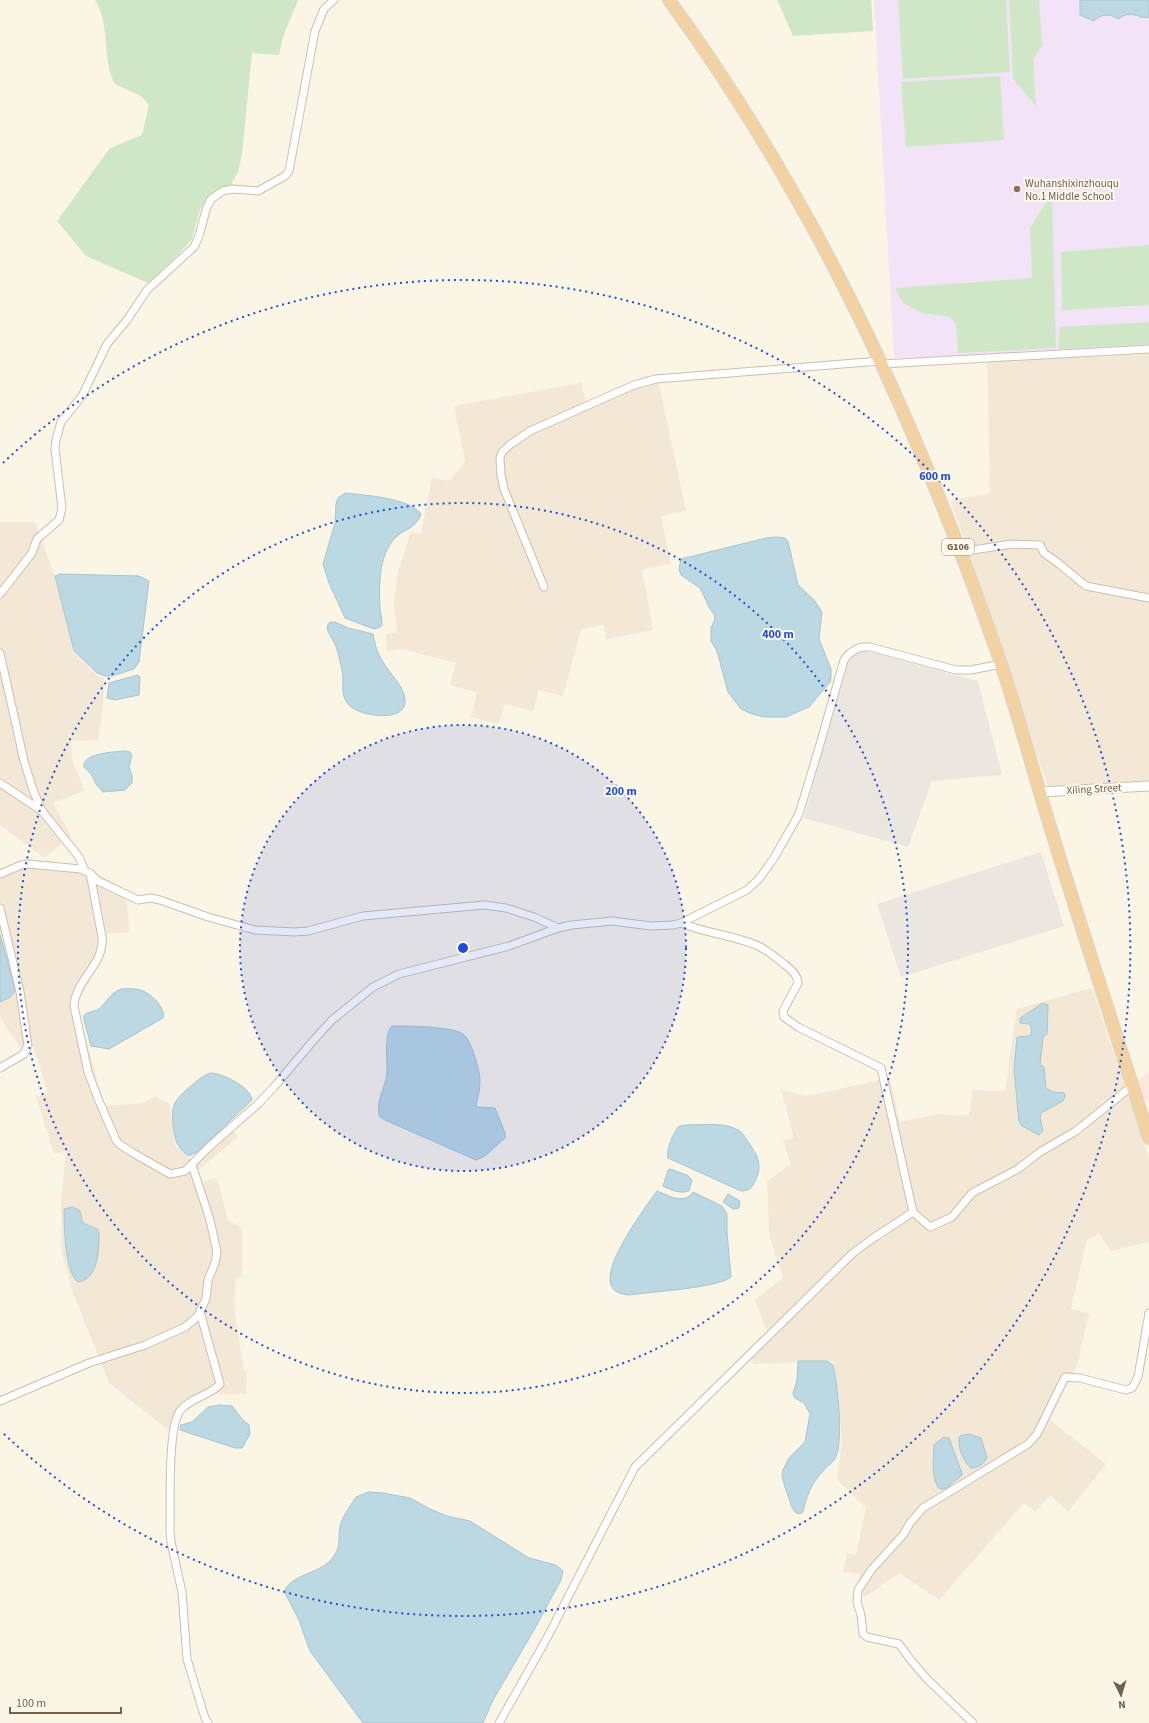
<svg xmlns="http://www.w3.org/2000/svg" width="1149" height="1723" viewBox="0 0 1149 1723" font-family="'Source Sans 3',sans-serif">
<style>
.residential{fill:#f2e8d5}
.commercial{fill:#fae8db}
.industrial{fill:#ebe7e0}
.education{fill:#f2e3f7}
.green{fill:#cfe7c6}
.water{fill:#bcd8e3;stroke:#a3c5d4}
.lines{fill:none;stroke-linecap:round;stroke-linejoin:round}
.minor-casing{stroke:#ccbead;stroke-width:9}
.tertiary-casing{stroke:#ccbead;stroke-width:11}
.trunk-casing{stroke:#dad5d1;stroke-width:14}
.minor{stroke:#fff;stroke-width:7}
.tertiary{stroke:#fff;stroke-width:9}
.trunk{stroke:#f2d1a3;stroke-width:12}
.ring{fill:none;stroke:#1d4ed8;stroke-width:2;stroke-dasharray:2 4}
.education-dot{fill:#8d6e63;stroke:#fef9ec;stroke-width:1.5}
.labels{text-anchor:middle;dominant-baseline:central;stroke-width:4;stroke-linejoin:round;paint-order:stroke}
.shield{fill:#fef9ec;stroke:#9c8d7d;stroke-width:1}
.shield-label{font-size:10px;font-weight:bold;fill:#725f4d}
.education-label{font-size:11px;fill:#785e54;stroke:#fef9ec;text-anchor:start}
.street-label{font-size:11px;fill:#725f4d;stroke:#fef9ec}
.centre{fill:#1d4ed8;stroke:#fef9ec;stroke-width:2}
.ring-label{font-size:12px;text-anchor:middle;font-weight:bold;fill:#1d4ed8;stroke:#fef9ec;stroke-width:4;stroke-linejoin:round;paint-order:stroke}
</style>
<rect width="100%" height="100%" fill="#fbf5e6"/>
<g class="residential">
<path d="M1149,354v426l-101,7 -97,-286 39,-8 -3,-131z"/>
<path d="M657,374l29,137 -25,5 10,48 -29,6 11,60 -47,9 -2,-14 -23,4 -18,67 -24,-6 -6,21 -29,-7 -5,20 -28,-7 6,-25 -27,-7 6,-22 -54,-14 -15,2 -1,-17 11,-1 -3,-28 3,-30 14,-43 10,2 11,-56 17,3 16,-19 -11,-56 127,-23 5,19 56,-25z"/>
<path d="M0,522h35l22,61 16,69 23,23 8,3 -1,30 -5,32 -27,1 1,19 13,30 -32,13 18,33 -27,22 -44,-33z"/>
<path d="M25,862l60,5 40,22 5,43 -24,2 1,8 -3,13 -27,49 27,102 39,-3 12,-7 15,8 4,40 13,14h6l36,-32 9,11 -40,33 3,12 16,-4 11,42 14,8v49l-6,1 -2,31 10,61 3,1 -1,23h-37l-27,19 -6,17h-8l-59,-47 -36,-90 -11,-40 -1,-50 5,-52 -12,3 -18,-57 12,-4 -15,-47 -12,3 -21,-32v-147z"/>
<path d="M1092,988l57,170v84l-38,9 -12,-17 -12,5 -16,70 18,5 -12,51 -27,55 56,44 -38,48 -18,-17 -15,17 -11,-9 -85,97 -40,-27 -34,24 -10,-10 5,-13 -17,-2 4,-19 9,2 10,-47 -29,-28 5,-40 -8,-79 -80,3 -9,-8 23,-23 -13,-33 28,-22 -14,-44 -2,-53 24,-17 -8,-23 11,-3 -13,-48 26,6 83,-18 10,44 39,-8 30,2 4,-26 32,1 12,-82z"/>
</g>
<path class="commercial" d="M1149,1072v29l-9,-4 -4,-15z"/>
<g class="industrial">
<path d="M862,650l116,31 24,94 -70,6 -24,66 -104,-29 44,-161z"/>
<path d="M1041,852l23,74 -163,51 -24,-73z"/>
</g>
<path class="education" d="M874,0h275v347l-255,11z"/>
<g class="green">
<path d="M95,0h203l-15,37 -4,18 -27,-2 -10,101 -4,18 -7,13 -22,10 -9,15 -8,29 -14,16 -30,28 -62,-27 -29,-35 53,-73 32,-13 7,-30 -8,-9 -26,-12c-14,-26 -4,-59 -20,-84z"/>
<path d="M777,0h94l2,31 -80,5z"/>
<path d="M898,0h108l4,72 -107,7z"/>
<path d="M1009,0h30l3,45 -9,15 3,46 -23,-27z"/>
<path d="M1000,76l4,64 -98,7 -5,-65z"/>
<path d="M1052,193l4,155 -98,5 -2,-28 -6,-8 -28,-4 -19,-10 -8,-15 137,-10 -2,-50z"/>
<path d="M1149,245v60l-87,5 -1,-58z"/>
<path d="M1149,322v22l-91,5 2,-22z"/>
</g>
<g class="water">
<path d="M1080,0h69v17c-11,3 -16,-9 -31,2 -8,-6 -17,-5 -24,2l-14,-6z"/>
<path d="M345,493c18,2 65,5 76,21 -4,14 -17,15 -26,24 -17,18 -16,49 -15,71 1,5 2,10 2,16l-2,2 -6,2 -29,-11 -16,-35 -6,-19 12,-41 1,-19 2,-6z"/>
<path d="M776,537l9,1 3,3 10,44 16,15 8,12 -3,27 12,30v7l-1,6 -21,25 -23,10h-22l-12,-3 -11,-5 -13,-17 -11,-41 -6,-10v-13l4,-9 -1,-5 -4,-5 -10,-21 -19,-13 -2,-6 2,-10 85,-21z"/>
<path d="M60,574l79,2 10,5 -10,81 -5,7 -22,7h-7l-8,-3 -23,-22 -19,-75z"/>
<path d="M330,622h5l13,6 25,6c2,10 4,19 10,28 7,12 20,23 22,37 3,25 -45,17 -55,7 -9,-9 -7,-17 -7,-29 -1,-8 -3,-16 -5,-24 -2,-11 -11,-19 -11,-27z"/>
<path d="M138,675l2,3 -1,17 -24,5 -8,-2 2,-15z"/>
<path d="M124,751l6,1 2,4 -3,11 3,9v7l-7,7 -22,2 -7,-8 -5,-10 -7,-7c-2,-14 30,-15 40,-16z"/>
<path d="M0,935l14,51v7l-5,5 -9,4z"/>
<path d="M121,989c6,0 13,-1 19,1 10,2 26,18 23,28l-54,31 -18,-3 -7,-26v-5c5,-4 10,-3 15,-6 8,-7 11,-16 22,-20z"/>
<path d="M1043,1003l5,2v2l-1,27 -4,3 -3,28 4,2 2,21 7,4 11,1 1,3 -2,5 -22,12 -1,5 3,12 -4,5 -17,-9 -3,-4 -5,-52 3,-33 13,-1 2,-7 -2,-5 -10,-1v-5z"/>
<path d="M392,1026c15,0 59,0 71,8 8,5 18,39 17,49 0,8 -3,16 -4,24l19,1 10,25v5l-20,18 -9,4 -91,-40 -5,-3c-6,-15 7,-31 7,-46 0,-11 -3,-38 5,-45z"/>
<path d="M210,1073c12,0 41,14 42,27l-55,52 -9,4c-4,-3 -8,-7 -10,-11 -5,-8 -8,-35 -3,-42 4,-8 26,-27 35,-30z"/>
<path d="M687,1125c15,0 35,-3 49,4 6,2 9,8 12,13 10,13 15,24 7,39 -3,7 -6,10 -14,10l-73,-33c-2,-9 5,-24 11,-32z"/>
<path d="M670,1169l17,6 5,5 -3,11c-9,3 -18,-1 -26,-5l5,-16z"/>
<path d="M657,1191c13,5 27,14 36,1l29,14 5,8v18l4,45c-13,11 -82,15 -102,18 -7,-1 -15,-2 -18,-10 -8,-21 33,-76 46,-94z"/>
<path d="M728,1194l12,7 -1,7 -6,1 -10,-7z"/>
<path d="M73,1207l7,4 3,12 14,6 2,3c0,16 0,47 -21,50 -13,-9 -14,-57 -14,-73z"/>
<path d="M798,1361h29l6,4c4,17 12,82 1,95 -3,4 -8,7 -11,11 -11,11 -17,26 -20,41l-4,2 -4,-2 -3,-5 -7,-20 -3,-12 1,-5 6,-12 16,-16 5,-28 -6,-11 -9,-5 -2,-4 4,-14z"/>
<path d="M219,1405l13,1 10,13 7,6 1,9 -8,14h-7l-55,-18 1,-5 11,-3 16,-15z"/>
<path d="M969,1434l12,4 6,20c-3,6 -9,10 -16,10 -7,-5 -15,-23 -11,-32z"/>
<path d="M944,1437l5,1 13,35v2l-17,14h-5c-10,-10 -6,-32 -6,-44z"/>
<path d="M369,1492l14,1 27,5 20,11 17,7 23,5 59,37 27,7 7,6 -2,9 -27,50 -41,70 -10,23h-120l-53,-72 -11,-31 -15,-29c9,-17 33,-17 46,-30 14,-16 6,-22 11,-38 2,-7 11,-20 15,-26z"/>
</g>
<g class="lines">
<g class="minor-casing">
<g id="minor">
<path d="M882,364l267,-15"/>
<path d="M960,552l52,-8 28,1 4,8 14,10 28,23 63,12"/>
<path d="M544,587l-40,-98 -3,-14 -1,-17 2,-6 9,-8 19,-13 104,-46 22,-6 224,-18"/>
<path d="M0,594l32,-41 5,-14 22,-19 3,-12 -7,-59 1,-9 5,-18 21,-26 25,-52 20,-24 20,-30 47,-43 5,-11 7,-26 5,-11 12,-8 9,-2 26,2 27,-15 4,-5 26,-140 9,-22 10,-9"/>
<path d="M0,653l24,108 9,29 9,21 37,46 6,14"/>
<path d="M0,783l42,28"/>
<path d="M90,873l12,64c3,27 -27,43 -28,69l14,66 11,29 17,39 3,4 14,9 37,21 15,-3 25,-25 48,-42 16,-17 38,-45 20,-22 41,-33 26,-13 110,-28 49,-18 14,-3 40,-4 39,5 22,-1 8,-2 66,-33 12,-11 15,-21 25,-44 19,-63 26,-91c7,-10 15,-14 26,-13l86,23h15l30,-6"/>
<path d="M0,874l21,-9 7,-1 53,5 9,4 8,8 40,19 13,-2 9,2 48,17 47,13 40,2 13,-1 55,-15 121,-11 22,3 28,9 24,11"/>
<path d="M0,908l20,84 8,53 -4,9 -24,14"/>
<path d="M681,923c24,10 51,12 75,22 10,4 19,12 28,19 7,5 14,11 14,19l-15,28 1,6 14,10 83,41 32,144 17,15 22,-10 20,-24 46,-24 22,-17 36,-21 56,-45"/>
<path d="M200,1312l20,72c-10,12 -31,14 -40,27 -13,19 -9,93 -10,119l1,12 11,50 5,67 18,59 3,5"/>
<path d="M0,1401l89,-38 56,-18 40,-18 12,-10 9,-18 2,-19 7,-17 2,-11 -7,-32 -18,-55"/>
<path d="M499,1723l48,-85 88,-171 218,-214 19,-14 41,-27"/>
<path d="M973,1723l-46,-44 -17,-20 -11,-15 -32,-7 -4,-3 -2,-19 -4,-13 1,-12 14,-21 31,-34 7,-12 13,-15 105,-64 9,-10 28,-57 15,1 46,12 6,-2 6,-11 11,-64"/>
</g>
</g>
<g class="tertiary-casing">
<path id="tertiary" d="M1040,792l109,-6"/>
</g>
<g class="trunk-casing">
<path id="trunk" d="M669,0c45,62 87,127 125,194 80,140 144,291 198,444 22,60 38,123 57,185 32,105 67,210 100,315"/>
</g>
<use href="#minor" class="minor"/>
<use href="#tertiary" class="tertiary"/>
<use href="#trunk" class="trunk"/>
</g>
<circle cx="463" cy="948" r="223" fill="#1d4ed8" fill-opacity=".12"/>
<g class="ring">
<circle cx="463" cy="948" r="223"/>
<circle cx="463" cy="948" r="445"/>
<path d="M3 463A668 668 0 1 1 3 1433"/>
</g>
<circle class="education-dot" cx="1017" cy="189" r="4"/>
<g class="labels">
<rect class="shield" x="942" y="539" width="32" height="16" rx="3"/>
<g class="shield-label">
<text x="958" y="547">G106</text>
</g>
<g class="education-label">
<text x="1025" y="183">Wuhanshixinzhouqu<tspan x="1025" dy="13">No.1 Middle School</tspan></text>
</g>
<g class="street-label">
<text transform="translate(1094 789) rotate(-3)">Xiling Street</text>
</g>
</g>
<circle cx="463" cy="948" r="6" class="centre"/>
<g class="ring-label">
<text x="935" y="480">600 m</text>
<text x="778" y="638">400 m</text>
<text x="621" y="795">200 m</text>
</g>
<g transform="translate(1121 1695) rotate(175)" stroke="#fef9ec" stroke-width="3" paint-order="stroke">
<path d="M0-3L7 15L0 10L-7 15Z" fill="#725f4d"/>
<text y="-6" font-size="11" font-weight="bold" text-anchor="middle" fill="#725f4d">N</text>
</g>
<path d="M10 1707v6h111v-6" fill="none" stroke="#725f4d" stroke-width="2"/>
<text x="16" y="1707" font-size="12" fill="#725f4d" stroke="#fef9ec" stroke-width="3" paint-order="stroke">100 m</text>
</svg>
